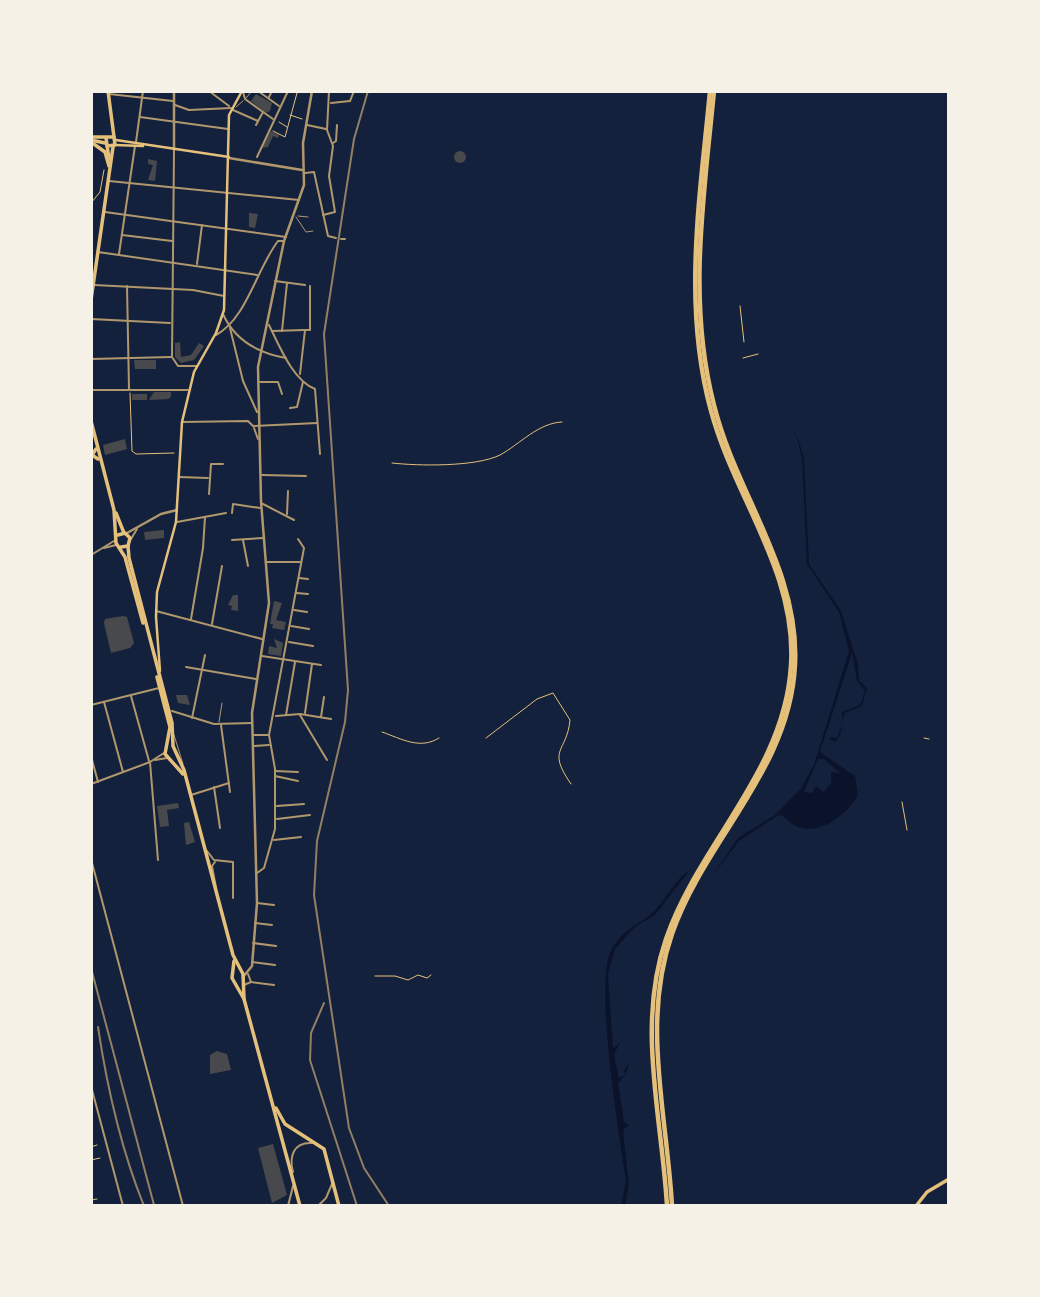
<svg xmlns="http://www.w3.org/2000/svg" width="1040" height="1297" viewBox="0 0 1040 1297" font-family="Commissioner,sans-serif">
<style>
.water{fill:#0b132b;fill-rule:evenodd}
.building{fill:#48494c}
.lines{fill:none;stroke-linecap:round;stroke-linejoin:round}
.path{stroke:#e5c07b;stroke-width:1}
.service{stroke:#b1986c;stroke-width:1}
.pedestrian{stroke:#b1986c;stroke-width:2}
.minor{stroke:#b1986c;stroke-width:2}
.tertiary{stroke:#b1986c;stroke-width:2.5}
.secondary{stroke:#e5c07b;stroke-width:2.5}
.primary{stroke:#e5c07b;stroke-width:3.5}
.motorway{stroke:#e5c07b;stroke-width:4.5}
.rail{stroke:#918062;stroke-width:2}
</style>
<rect width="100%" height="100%" fill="#14213d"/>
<g class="water">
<path d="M786,419l12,19 6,20 5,106 32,47 17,53 1,17 8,7 -5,18 -17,7c-5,10 -1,19 -9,29l-6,-2v-3l7,1 5,-13v-13l18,-7 5,-14 -8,-10 -5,-28 -32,99 35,24 3,19c-11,20 -40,43 -64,30 -5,-2 -7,-7 -13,-10l-4,1 -38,25 -29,38 28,-41 37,-23 26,-27 13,-23 35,-114 -10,-39 -32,-48 -5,-105 -5,-22zM818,759h6l16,14 -9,-1v11l-7,9 -8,-6 -4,7 -8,-1z"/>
<path d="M690,870l-35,45 -20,12 -20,22 -7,25 5,74 7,-6 -6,13 5,23 6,-3 -1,-5 5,-7 -3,11 -8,9 6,39 5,3 -6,5 6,55 -4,21h-4l5,-26c-7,-43 -31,-194 -16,-227 11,-25 28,-26 45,-43 12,-12 20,-31 35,-40z"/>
</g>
<g class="building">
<path d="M256,94l16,9 -2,8 -4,2 -15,-12z"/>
<path d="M271,131l8,4 -1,3 -5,-2 -5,11 -6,1z"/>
<circle cx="460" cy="157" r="6"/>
<path d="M148,159l9,2 -2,20 -7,-1 5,-15 -5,-1z"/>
<path d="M249,213l9,1 -3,14 -6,-1z"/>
<path d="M180,342l1,15 10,-2 8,-12 5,3 -10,14 -13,3 -6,-6v-14z"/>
<path d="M134,360h22v9h-21z"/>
<path d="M154,392h17v4l-2,3 -20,1z"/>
<rect x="132" y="394" width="15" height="6"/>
<path d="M125,439l2,10 -22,6 -2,-10z"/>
<path d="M164,530v8l-19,2 -1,-8z"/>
<path d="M233,595h5v16l-7,-1 1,-4 -4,-1z"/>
<path d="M274,601l8,2 -6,17 10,2 -2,8 -12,-2 1,-4h-3z"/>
<path d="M123,616l4,1 7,26 -4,5 -19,5 -7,-30 1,-4z"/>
<path d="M274,639l9,4 -2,13 -13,-2 1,-8 8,2z"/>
<path d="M176,695h11l3,10 -12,-2z"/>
<path d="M178,803l1,5 -12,2 2,16 -9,1 -3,-21z"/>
<path d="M189,822l6,20 -9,3 -2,-22z"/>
<path d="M217,1051l10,3 4,16 -21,4v-19z"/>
<path d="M273,1144l14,51 -15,8 -14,-55z"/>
</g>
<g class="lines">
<g class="path">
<path d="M290,115l12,4"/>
<path d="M279,122l8,5"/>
<path d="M273,131l12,6 12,-44 -3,-1"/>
<path d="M91,203l9,-11 4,-22"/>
<path d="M740,306l4,36"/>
<path d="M743,358l15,-4"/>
<path d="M130,393l2,58 4,3 38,-1"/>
<path d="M392,463c26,3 84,4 108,-8 20,-11 38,-32 62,-33"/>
<path d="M382,732c20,7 38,18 57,6"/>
<path d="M486,738l51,-39 16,-6 17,27c-3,33 -24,28 1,64"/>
<path d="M924,738l5,1"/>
<path d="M902,802l5,28"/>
<path d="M375,976h20l13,4 10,-5 9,3 4,-3"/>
<path d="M91,1147l6,-2"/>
<path d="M91,1160l9,-2"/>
<path d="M91,1200l6,-1"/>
</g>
<g class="service">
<path d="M246,98l6,-7"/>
<path d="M236,107l7,-6"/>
<path d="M298,216l10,1"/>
<path d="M296,217l10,15 7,-1"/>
<path d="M219,722l3,-19"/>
<path d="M174,735l9,29"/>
</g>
<g class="pedestrian">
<path d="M258,91l21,15"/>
<path d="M269,97l3,-6"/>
<path d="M331,103l19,-2"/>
<path d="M263,112l10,7"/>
<path d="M257,157l31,-66"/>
</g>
<g class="minor">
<path d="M209,91l20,15"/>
<path d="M243,92l2,7 18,13 -7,13"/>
<path d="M109,94l64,7"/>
<path d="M350,101l4,-10"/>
<path d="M175,105l14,5 42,-2"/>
<path d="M233,110l25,11"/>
<path d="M140,117l88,12"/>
<path d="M307,125l19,4"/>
<path d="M136,142l7,-51"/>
<path d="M333,143l3,-2 1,-16"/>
<path d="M174,151l-2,206 6,9h19"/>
<path d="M305,173l9,-1 14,64 8,2"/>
<path d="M109,181l190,19"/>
<path d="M105,212l181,25"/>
<path d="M323,215l12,-3 -6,-36 4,-30 -6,-16 2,-39"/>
<path d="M122,235l50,6"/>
<path d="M341,239h4"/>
<path d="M98,252l159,23"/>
<path d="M119,254l16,-108"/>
<path d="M197,264l5,-39"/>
<path d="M275,281l30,4"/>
<path d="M94,285l99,5 31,6"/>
<path d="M127,286l2,104"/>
<path d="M223,314c12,27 35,39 63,44"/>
<path d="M91,319l79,4"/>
<path d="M269,325c10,20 24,56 46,64l5,65"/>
<path d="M230,328l13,53 14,31"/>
<path d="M272,331l32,-1"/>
<path d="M282,331l5,-48"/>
<path d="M216,335c31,-17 40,-65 62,-94h5"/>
<path d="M91,359l80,-2"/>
<path d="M300,374l5,-44h5v-44"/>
<path d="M260,382h18l4,12"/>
<path d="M91,390h97"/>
<path d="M290,408l7,-1 6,-25"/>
<path d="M182,422l66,-1 5,5 64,-3"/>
<path d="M254,428l4,11"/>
<path d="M262,475l44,1"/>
<path d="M179,477l29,1"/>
<path d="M209,494l2,-30h12"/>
<path d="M261,503l33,17"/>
<path d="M232,513l1,-9 27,4"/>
<path d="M287,514l1,-23"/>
<path d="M177,522l49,-9"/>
<path d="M131,539l6,-10"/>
<path d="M232,540l31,-2"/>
<path d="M243,540l5,26"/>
<path d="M104,548l12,-3"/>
<path d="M91,555l23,-14"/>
<path d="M267,562h33"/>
<path d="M299,578l9,1"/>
<path d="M296,593l12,1"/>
<path d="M294,610l13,2"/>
<path d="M156,611l106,28"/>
<path d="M191,619l12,-71 2,-31"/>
<path d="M212,624l10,-58"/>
<path d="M291,626l18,3"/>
<path d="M289,642l24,4"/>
<path d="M262,656l59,9"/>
<path d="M186,667l70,12"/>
<path d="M131,696l18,65"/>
<path d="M104,702l19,70"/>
<path d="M91,705l68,-17"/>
<path d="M172,711l42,13 38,-1"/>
<path d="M305,713l7,-49"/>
<path d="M286,715l9,-53"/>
<path d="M300,715l27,45"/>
<path d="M276,716l24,-2 31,5"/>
<path d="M321,717l3,-20"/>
<path d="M192,718l13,-63"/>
<path d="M221,725l9,67"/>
<path d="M253,735h15"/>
<path d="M254,746l15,-1"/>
<path d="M91,756l7,26"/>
<path d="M155,760l12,-2"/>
<path d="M150,762l8,98"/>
<path d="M275,771l23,1"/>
<path d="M275,776l23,5"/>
<path d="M91,784l59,-22 14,-9"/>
<path d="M214,787l6,41"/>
<path d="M191,795l38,-12"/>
<path d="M277,806l27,-2"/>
<path d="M277,819l33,-4"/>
<path d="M274,840l27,-3"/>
<path d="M207,851l7,9 19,2v36"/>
<path d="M91,859l92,347"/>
<path d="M215,862l-3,4 4,22"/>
<path d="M257,873l7,-5 11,-39v-60l-6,-34 35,-187 -6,-9"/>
<path d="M257,903l17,2"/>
<path d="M255,923l17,2"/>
<path d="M253,943l23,3"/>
<path d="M252,962l23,3"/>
<path d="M251,982l23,3"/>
<path d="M244,985l7,-3 -3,-8"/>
<path d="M91,1086l32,120"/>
<path d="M293,1172c-4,-15 0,-30 19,-29"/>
<path d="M288,1206l5,-20"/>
<path d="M318,1206l8,-8 6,-14"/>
</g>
<g class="tertiary">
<path d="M174,91v59"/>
<path d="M229,158l73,12"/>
<path d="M127,533l34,-19 16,-4"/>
<path d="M243,977l9,-11 5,-63 -5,-190 17,-110 -8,-102 -3,-134 26,-126 20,-56 -1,-42 9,-52"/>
</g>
<g class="secondary">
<path d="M116,140l113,17"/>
<path d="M115,145l28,1"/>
<path d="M160,671l-4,-54 1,-25 19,-70 6,-100 12,-50 22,-39 8,-23 5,-195 13,-24"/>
</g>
<g class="primary">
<path d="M108,91l6,46"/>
<path d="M91,137h23l1,8 -8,1"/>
<path d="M106,138l3,21"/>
<path d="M91,140l14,3"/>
<path d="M91,142l14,10 4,14"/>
<path d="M91,300l22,-153"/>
<path d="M91,421l23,89 2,33 9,14 18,66"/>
<path d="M96,449l-4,6 6,4"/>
<path d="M116,513l8,20"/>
<path d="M118,535l7,-2 5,5 -2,8 -7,1"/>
<path d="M128,546l1,12 43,165 1,23 11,24 49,185 10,19 1,25"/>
<path d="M157,677l13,50 -5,27 18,20"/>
<path d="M234,961l-2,17 12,21 56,207"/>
<path d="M276,1108l9,16 39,25 15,57"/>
<path d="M916,1206l11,-14 22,-13"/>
</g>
<g class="motorway">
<path d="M667,1206c-5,-89 -31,-180 -1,-267 33,-96 119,-168 125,-274 6,-93 -57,-168 -80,-254 -29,-106 -11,-213 -1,-320"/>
<path d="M672,1206c-5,-92 -31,-183 0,-272 33,-95 118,-164 123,-269 5,-95 -59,-171 -81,-260 -27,-104 -10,-209 0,-314"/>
</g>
<g class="rail">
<path d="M368,91l-14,48 -30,195 24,356 -3,32 -28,119 -3,54 35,233 15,40 25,38"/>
<path d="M91,968l63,237"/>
<path d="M324,1003l-13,30 -1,27 47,146"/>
<path d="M98,1027c9,60 23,122 46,179"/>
</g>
</g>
<rect width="1040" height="1297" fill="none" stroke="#f6f1e7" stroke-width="186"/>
</svg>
